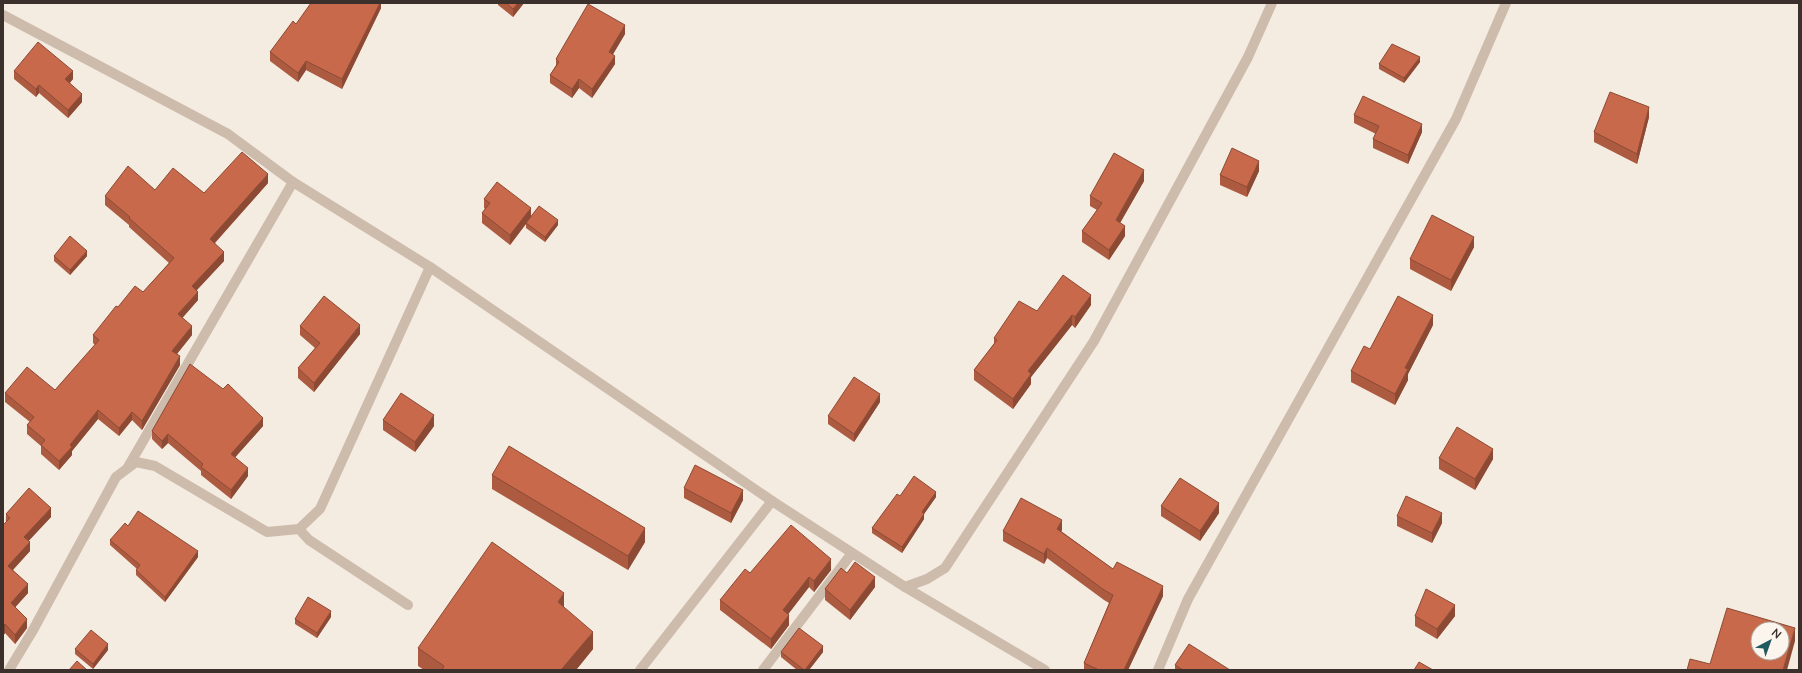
<svg xmlns="http://www.w3.org/2000/svg" width="1802" height="673" viewBox="0 0 1802 673" font-family="Lato,sans-serif">
<style>
.lines{fill:none;stroke-linecap:round;stroke-linejoin:round}
.street{stroke:#cdbbac;stroke-width:10}
.wall{fill:#ac5a40}
.shaded-wall{fill:#8c4a34}
.building{fill:#c8694b;stroke:#8c4a34;fill-rule:evenodd}
</style>
<rect width="100%" height="100%" fill="#f4ebe1"/>
<g class="lines">
<g class="street">
<path d="M3,15l225,119 65,48 137,85 342,234 133,86 140,83"/>
<path d="M128,467l165,-285"/>
<path d="M299,529l10,11 99,65"/>
<path d="M905,587l22,-8 18,-11 149,-227 154,-284 24,-54"/>
<path d="M9,670l23,-38 84,-155 20,-15 19,4 112,66 32,-3 21,-20 110,-242"/>
<path d="M640,670l132,-169"/>
<path d="M763,670l89,-117"/>
<path d="M1158,670l30,-71 268,-480 50,-116"/>
</g>
</g>
<g class="wall">
<path d="M381,3v5l-39,81 -36,-19 -8,12 -28,-21v-9l26,-28z"/>
<path d="M498,3h26l-11,14 -15,-12z"/>
<path d="M625,34l-12,20 2,10 -23,34 -13,-10 -7,10 -22,-15v-8l6,-10v-6z"/>
<path d="M1420,62l-16,21 -25,-14v-5z"/>
<path d="M14,71l59,8 -3,4 12,19 -14,16 -29,-25 -3,4 -22,-18z"/>
<path d="M1354,115l68,17 -14,32 -35,-16v-9l3,-5 -22,-11z"/>
<path d="M1649,117l-12,47 -43,-22v-10z"/>
<path d="M1259,171l-12,26 -27,-12v-10z"/>
<path d="M1144,181l-24,42 5,13 -16,24 -27,-18v-11l15,-21 -7,-4v-10z"/>
<path d="M268,183l-53,60 9,18 -27,29 1,10 -16,18 10,17 -15,19 3,11 -38,65 -10,-10 -13,16 -21,-17 -26,32v4l-13,15 -18,-16v-8l-14,-12v-9l3,-3 -25,-20v-9l50,-3 40,-45 -2,-2v-8l25,-28 25,-15 26,-29 -40,-36v-2l-24,-20v-9l50,-6 49,3z"/>
<path d="M484,199l47,17 27,9 -13,17 -19,-14v-4l-16,21 -28,-22v-10l3,-4 -1,-1z"/>
<path d="M1474,247l-23,44 -41,-22v-10z"/>
<path d="M54,256h33l-17,19 -16,-14z"/>
<path d="M1091,305l-16,23 -3,-3 -41,52v7l-18,25 -39,-29v-10l20,-26v-6l43,-27z"/>
<path d="M1433,325l-25,49v6l-13,25 -44,-23v-11l19,-22z"/>
<path d="M300,326l60,8 -46,58 -16,-14v-10l17,-20 -15,-13z"/>
<path d="M880,402l-26,40 -26,-18v-8z"/>
<path d="M383,420l51,6 -19,26 -32,-22z"/>
<path d="M263,426l-28,31 13,19 -17,23 -30,-24v-4l-33,-28 -6,6 -10,-10v-8z"/>
<path d="M1439,458l54,1 -18,31 -36,-21z"/>
<path d="M492,475l153,67 -17,28 -136,-81z"/>
<path d="M684,488l59,12 -12,23 -47,-25z"/>
<path d="M900,496l36,1 -12,17v5l-22,34 -30,-20v-5z"/>
<path d="M1161,506l58,7 -19,28 -39,-25z"/>
<path d="M6,514l45,3 -23,24 2,10 -17,19 15,23 -13,14 12,21 -12,16 -10,-11 -2,3z"/>
<path d="M1397,516l45,7 -10,20 -35,-17z"/>
<path d="M128,526l70,31 -33,45 -29,-27v-5l1,-1 -27,-24v-5z"/>
<path d="M1062,530l-1,1 52,38 50,27 -35,74h-44v-7l25,-60 -5,-3 -57,-42 -3,6 -41,-23v-10z"/>
<path d="M831,570l-17,22 -5,-5 -21,27 1,11 -18,24 -51,-39v-10l30,-27z"/>
<path d="M847,573l28,14 -25,33 -25,-20v-11z"/>
<path d="M564,608l29,41 -17,21h-152l-6,-4v-18z"/>
<path d="M1415,616h40l-18,23 -22,-13z"/>
<path d="M331,617l-14,21 -22,-14v-5z"/>
<path d="M75,649l33,1 -15,19 -18,-15z"/>
<path d="M781,652h42l-14,18h-12l-16,-13z"/>
<path d="M1175,665l55,5h-55z"/>
</g>
<g class="shaded-wall">
<path d="M380,3h1v5l-39,81v-10z"/>
<path d="M518,3h6l-11,14v-8z"/>
<path d="M625,25v9l-16,27v-9z"/>
<path d="M615,56v8l-23,34v-9z"/>
<path d="M1420,57v5l-16,21v-5z"/>
<path d="M306,61v9l-8,12v-9z"/>
<path d="M73,71v8l-8,8v-8z"/>
<path d="M579,79v9l-7,10v-9z"/>
<path d="M39,85v8l-3,4v-8z"/>
<path d="M82,94v8l-14,16v-8z"/>
<path d="M1649,107v10l-12,47v-10z"/>
<path d="M1422,124v8l-14,32v-9z"/>
<path d="M1259,161v10l-12,26v-10z"/>
<path d="M1144,170v11l-28,49v-10z"/>
<path d="M268,174v9l-58,65v-9z"/>
<path d="M531,208v9l-21,28v-10z"/>
<path d="M558,220v5l-13,17v-5z"/>
<path d="M1125,226v10l-16,24v-10z"/>
<path d="M1474,237v10l-23,44v-11z"/>
<path d="M87,251v5l-17,19v-5z"/>
<path d="M224,252v9l-32,34v-9z"/>
<path d="M198,292v8l-20,23v-9z"/>
<path d="M1091,295v10l-16,23v-11z"/>
<path d="M1072,315v10l-41,52v7l-18,25v-10l15,-28z"/>
<path d="M1433,315v10l-25,49v6l-13,25v-11l10,-26z"/>
<path d="M360,325v9l-46,58v-9z"/>
<path d="M192,326v9l-20,25v-9z"/>
<path d="M180,356v9l-38,65v-9z"/>
<path d="M880,394v8l-26,40v-8z"/>
<path d="M98,410v9l-26,32v4l-13,15v-9l11,-16z"/>
<path d="M132,412v8l-13,16v-8z"/>
<path d="M434,415v11l-19,26v-10z"/>
<path d="M263,418v8l-32,36v-8z"/>
<path d="M168,434v9l-6,6v-8z"/>
<path d="M1493,449v10l-18,31v-11z"/>
<path d="M248,468v8l-17,23v-9z"/>
<path d="M743,490v10l-12,23v-10z"/>
<path d="M936,492v5l-12,17v5l-22,34v-6l20,-35z"/>
<path d="M1219,503v10l-19,28v-10z"/>
<path d="M51,508v9l-27,29v-9z"/>
<path d="M1442,513v10l-10,20v-10z"/>
<path d="M1062,520v10l-5,8v-9z"/>
<path d="M645,528v14l-17,28v-14z"/>
<path d="M30,542v9l-22,24v-9z"/>
<path d="M1047,548v10l-3,6v-10z"/>
<path d="M198,551v6l-33,45v-5z"/>
<path d="M831,559v11l-17,22v-11z"/>
<path d="M809,577v10l-26,34v-11z"/>
<path d="M875,577v10l-25,33v-10z"/>
<path d="M28,584v9l-17,19v-9z"/>
<path d="M1163,586v10l-35,74h-4z"/>
<path d="M564,593v17l-6,-8z"/>
<path d="M1455,605v11l-18,23v-10z"/>
<path d="M331,611v6l-14,21v-5z"/>
<path d="M789,615v10l-18,24v-10z"/>
<path d="M27,619v9l-12,16v-9z"/>
<path d="M5,624v9l-2,3v-10z"/>
<path d="M1795,628v13l-8,29h-4z"/>
<path d="M593,632v17l-17,21h-15z"/>
<path d="M108,644v6l-15,19v-5z"/>
<path d="M823,646v6l-14,18h-4z"/>
</g>
<g class="building">
<path d="M311,3h69l-38,76 -36,-18 -8,12 -28,-21 23,-31 3,3z"/>
<path d="M506,3h12l-5,6z"/>
<path d="M588,4l37,21 -16,27 6,4 -23,33 -13,-10 -7,10 -22,-14 9,-13 -3,-3z"/>
<path d="M38,42l35,29 -8,8 17,15 -14,16 -29,-25 -3,4 -22,-18z"/>
<path d="M1392,44l28,13 -16,21 -25,-14z"/>
<path d="M1610,92l39,15 -12,47 -43,-22z"/>
<path d="M1363,96l59,28 -14,31 -35,-16 6,-13 -25,-11z"/>
<path d="M1232,148l27,13 -12,26 -27,-12z"/>
<path d="M242,152l26,22 -58,65 14,13 -32,34 6,6 -20,22 14,12 -20,25 8,5 -38,65 -10,-9 -13,16 -21,-18 -28,35 2,2 -13,14 -18,-16 4,-5 -18,-15 7,-8 -29,-24 22,-26 28,23 44,-50 -6,-5 23,-29 2,1 17,-21 8,6 31,-34 -45,-40 1,-1 -25,-21 23,-30 27,24 18,-22 31,25z"/>
<path d="M1114,153l30,17 -28,50 9,6 -16,24 -27,-19 20,-28 -12,-7z"/>
<path d="M497,182l34,26 -21,27 -28,-22 8,-10 -6,-4z"/>
<path d="M539,206l19,14 -13,17 -19,-14z"/>
<path d="M1432,215l42,22 -23,43 -41,-21z"/>
<path d="M70,236l17,15 -17,19 -16,-14z"/>
<path d="M1063,275l28,20 -16,22 -3,-2 -44,56 3,3 -18,25 -39,-29 23,-30 -3,-2 25,-37 18,10z"/>
<path d="M324,296l36,29 -46,58 -16,-15 22,-25 -20,-17z"/>
<path d="M1398,296l35,19 -28,53 3,1 -13,25 -44,-23 13,-25 6,3z"/>
<path d="M190,364l33,25 5,-5 35,34 -32,36 17,14 -17,22 -30,-23 2,-3 -35,-30 -6,7 -10,-10z"/>
<path d="M854,377l26,17 -26,40 -26,-18z"/>
<path d="M401,393l33,22 -19,27 -32,-22z"/>
<path d="M1457,427l36,22 -18,30 -36,-21z"/>
<path d="M509,446l136,82 -17,28 -136,-81z"/>
<path d="M695,465l48,25 -12,23 -47,-25z"/>
<path d="M914,476l22,16 -14,20 2,2 -22,33 -30,-19 25,-34 3,2z"/>
<path d="M1180,478l39,25 -19,28 -39,-25z"/>
<path d="M29,488l22,20 -27,29 6,5 -22,24 20,18 -17,19 16,16 -12,16 -10,-11 -2,2v-101l7,-7 -4,-4z"/>
<path d="M1406,496l36,17 -10,20 -35,-17z"/>
<path d="M1021,498l41,22 -5,9 56,40 4,-7 46,24 -39,84h-25l-15,-7 29,-68 -9,-5 -57,-42 -3,6 -41,-23z"/>
<path d="M138,511l60,40 -33,46 -29,-27 4,-5 -30,-25 15,-17 3,3z"/>
<path d="M791,525l40,34 -17,22 -5,-4 -26,33 6,5 -18,24 -51,-39 25,-31 5,4z"/>
<path d="M492,542l72,51 -6,9 35,30 -32,38h-119l2,-4 -26,-18z"/>
<path d="M855,562l20,15 -25,33 -25,-21 16,-21 6,5z"/>
<path d="M1426,589l29,16 -18,24 -22,-13z"/>
<path d="M308,597l23,14 -14,22 -22,-14z"/>
<path d="M1727,608l68,20 -12,42h-96l3,-11 20,5zM1758,629h24v24h-24z"/>
<path d="M799,628l24,18 -18,24h-1l-23,-18z"/>
<path d="M91,630l17,14 -15,20 -18,-15z"/>
<path d="M1189,644l41,26h-47l-8,-5z"/>
<path d="M77,661l10,9h-18z"/>
<path d="M1419,662l14,8h-19z"/>
</g>
<rect width="1802" height="673" fill="none" stroke="#3b302b" stroke-width="8"/>
<g transform="translate(1770 641) rotate(41)"><circle r="19" fill="#fbf5ee" stroke="#aea6a0"/>
<path d="M0-3L7 15L0 10L-7 15Z" fill="#1f5a5e"/>
<text y="-6" font-size="11" font-weight="bold" text-anchor="middle" fill="#3b302b">N</text>
</g>
</svg>
